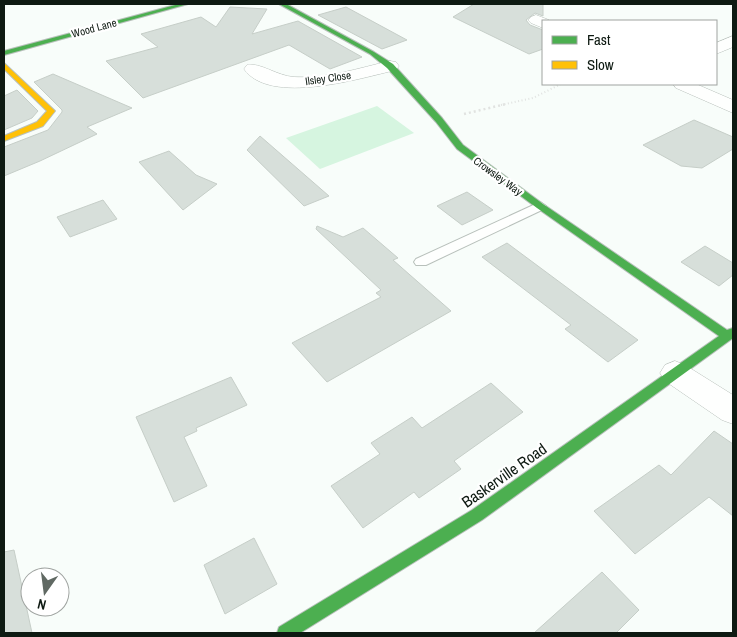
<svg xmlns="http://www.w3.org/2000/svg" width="737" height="637" viewBox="0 0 737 637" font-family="'Archivo Narrow',sans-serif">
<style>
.green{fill:#d6f5e0}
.building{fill:#d7dfda;stroke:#c6cec8}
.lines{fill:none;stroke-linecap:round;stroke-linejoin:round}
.lane-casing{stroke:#b8c0bb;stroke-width:2}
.street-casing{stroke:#b8c0bb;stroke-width:1}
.fast-casing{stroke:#b8c0bb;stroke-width:2}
.slow-casing{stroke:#b8c0bb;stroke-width:2}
.path-far1{stroke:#e1e3e1;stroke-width:2;stroke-dasharray:1 2.5;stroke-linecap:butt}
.path{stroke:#e1e3e1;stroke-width:2.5;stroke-dasharray:2 3;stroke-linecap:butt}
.lane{fill:#fefffe;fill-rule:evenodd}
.street{fill:#fefffe;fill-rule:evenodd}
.fast{fill:#4caf50;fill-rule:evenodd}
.slow{fill:#ffc107;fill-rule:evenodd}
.labels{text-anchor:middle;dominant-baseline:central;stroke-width:4.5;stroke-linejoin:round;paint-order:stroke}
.far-street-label{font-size:11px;fill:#0e1a12;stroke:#fff}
.near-street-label{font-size:16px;fill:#0e1a12;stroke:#fff}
</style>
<rect width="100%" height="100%" fill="#f8fdfa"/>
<path class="green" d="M377,106l37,27 -94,36 -34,-31z"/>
<g class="building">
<path d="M474,4h69v12l-8,-3 -9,7 4,5 13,5v19l-14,5 -76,-37z"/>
<path d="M230,7l37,2 -15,25 46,-13 64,36 -32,12 -41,-24 -146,53 -37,-37 52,-14 -17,-13 60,-17 15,10z"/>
<path d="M346,7l61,33 -25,9 -64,-34z"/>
<path d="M53,74l79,34 -45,19 10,7 -57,27 -36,15v-29l44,-17 14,-18v-2l-28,-28z"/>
<path d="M17,90l21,21 -6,7 -28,12v-34z"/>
<path d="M694,120l39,17v12l-31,19 -21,-2 -38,-21z"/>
<path d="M260,136l69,60 -25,10 -57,-56z"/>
<path d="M169,151l27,24 21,9 -34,26 -44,-48z"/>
<path d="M467,192l26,18 -31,15 -25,-19z"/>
<path d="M103,200l14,19 -47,18 -13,-20z"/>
<path d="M317,226l26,11 20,-9 35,30 -5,2 58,51 -124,71 -35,-39 89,-46 -5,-4 5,-3 -65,-61z"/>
<path d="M507,243l66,49 65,48 -30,22 -43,-33 6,-4 -89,-68z"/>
<path d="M705,246l28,17v12l-14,11 -38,-24z"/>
<path d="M231,377l16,28 -51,23 1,3 -13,6 23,49 -33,16 -38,-85z"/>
<path d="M491,383l32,29 -69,49 7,8 -42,29 -5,-6 -51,36 -32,-42 49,-32 -9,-11 41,-26 10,11z"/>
<path d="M714,431l19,13v72l-24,-19 -74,57 -41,-43 65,-46 12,10z"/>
<path d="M254,538l23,46 -52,30 -21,-49z"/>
<path d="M14,550l18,83h-28v-81z"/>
<path d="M602,572l37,38 -23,23h-82z"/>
</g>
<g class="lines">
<g class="lane-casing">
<path id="lane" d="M540,202l6,4 -2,3 -118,56h-10l-2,-3 2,-3z"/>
</g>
<g class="street-casing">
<g id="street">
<path d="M536,15l13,5 1,1h-7v7l-12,-5 -3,-3 3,-3z"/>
<path d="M733,36v11l-17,7v-11z"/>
<path d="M390,61l6,1 3,4 -3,4c-35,8 -126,36 -152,-1l3,-4c13,-3 30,11 47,12 33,2 65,-9 96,-16z"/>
<path d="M673,84h23l37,16v13l-57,-25z"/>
<path d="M675,361l10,4 48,30v29l-11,-4 -57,-39 -5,-8 5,-8z"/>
</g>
</g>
<g class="fast-casing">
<g id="fast">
<path d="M179,4h9l-184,51v-4z"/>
<path d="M279,4h7l88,48 19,12 49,54 21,27 80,59 184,126 6,-2v10l-251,182 -182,113h-23l2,-6 193,-117 247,-174 -182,-128 -80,-59 -21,-27 -49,-54 -17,-14z"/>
</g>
</g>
<g class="slow-casing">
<path id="slow" d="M4,63l51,48 -12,15 -39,15v-5l33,-14 10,-11 -43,-42z"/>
</g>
<path class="path-far1" d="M501,105l32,-7 28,-14"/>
<path class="path" d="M464,114l42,-10"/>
<use href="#lane" class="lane"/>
<use href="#street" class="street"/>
<use href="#fast" class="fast"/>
<use href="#slow" class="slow"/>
</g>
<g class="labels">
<g class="far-street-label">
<text transform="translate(94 28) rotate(-15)">Wood Lane</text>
<text transform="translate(328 78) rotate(-8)">Ilsley Close</text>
<text transform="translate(498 176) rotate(36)">Crowsley Way</text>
</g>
<g class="near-street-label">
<text transform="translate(504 475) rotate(-35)">Baskerville Road</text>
</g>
</g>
<rect width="737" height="637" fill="none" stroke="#0e1a12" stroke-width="10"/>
<rect x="542" y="20" width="175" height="65" fill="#ffffff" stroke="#9fa3a0"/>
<rect x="552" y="36" width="25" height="8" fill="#4caf50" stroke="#9fa3a0"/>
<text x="587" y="45" font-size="15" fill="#0e1a12">Fast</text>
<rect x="552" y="61" width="25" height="8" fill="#ffc107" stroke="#9fa3a0"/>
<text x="587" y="70" font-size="15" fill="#0e1a12">Slow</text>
<g transform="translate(45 592) rotate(194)"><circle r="24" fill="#ffffff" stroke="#9fa3a0"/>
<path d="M0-4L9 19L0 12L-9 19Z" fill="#606963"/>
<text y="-8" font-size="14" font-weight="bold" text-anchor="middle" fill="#0e1a12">N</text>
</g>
</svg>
